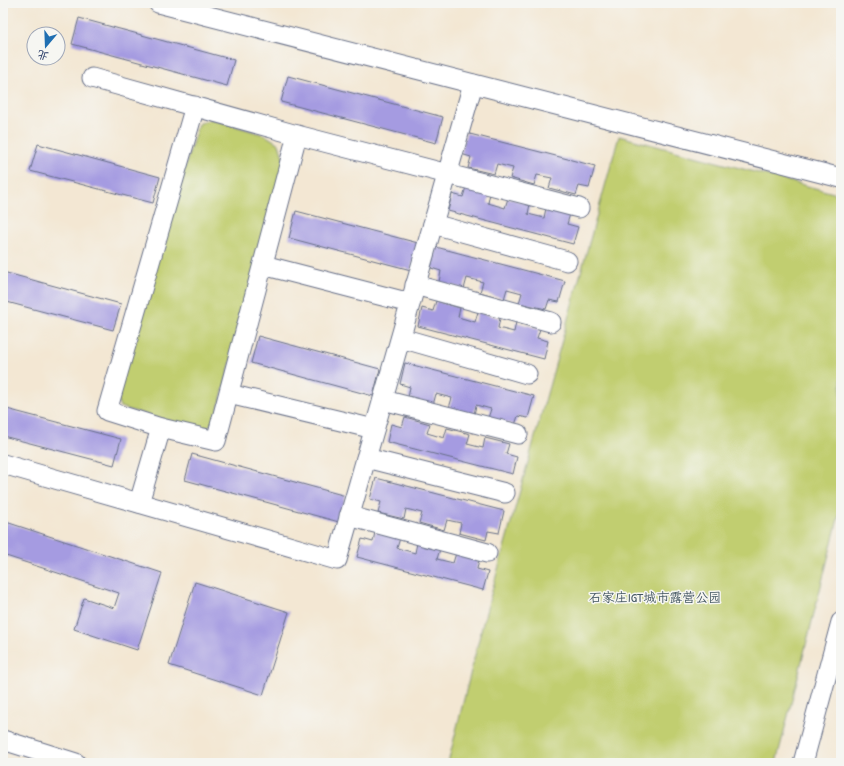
<svg xmlns="http://www.w3.org/2000/svg" width="844" height="766" viewBox="0 0 844 766" font-family="'Patrick Hand','LXGW WenKai TC',sans-serif">
<style>
.green{fill:#c1ce70;stroke:#6e7e67}
.building{fill:#a59be1}
.lines{fill:none;stroke-linecap:round;stroke-linejoin:round}
.minor-casing{stroke:#676f87;stroke-width:21}
.minor{stroke:#fff;stroke-width:19}
.labels{text-anchor:middle;dominant-baseline:central;stroke-width:3;stroke-linejoin:round;paint-order:stroke}
.park-label{font-size:13px;fill:#445762;stroke:#f6f6f2}
</style>
<rect width="100%" height="100%" fill="#f6f6f2"/>
<filter id="ink" filterUnits="userSpaceOnUse"><feTurbulence type="fractalNoise" baseFrequency=".025" numOctaves="2"/><feDisplacementMap in="SourceGraphic" scale="8" xChannelSelector="R" yChannelSelector="G"/><feConvolveMatrix kernelMatrix="1 2 1 2 8 2 1 2 1" color-interpolation-filters="sRGB"/></filter>
<filter id="wash" filterUnits="userSpaceOnUse"><feTurbulence type="fractalNoise" baseFrequency=".012" numOctaves="4" result="noise"/><feDisplacementMap in="SourceGraphic" scale="16" xChannelSelector="R" yChannelSelector="G"/><feGaussianBlur stdDeviation="0.9" result="paint"/><feColorMatrix in="noise" values="0 0 0 0 0 0 0 0 0 0 0 0 0 0 0 0 0 1.4 0 .05"/><feComposite in="paint" operator="in"/></filter>
<g filter="url(#wash)">
<rect width="100%" height="100%" fill="#f3e7d3"/>
<g class="green">
<path d="M211,119l54,16 14,9 6,19 -70,257 -7,7 -13,2 -75,-22 -4,-12 82,-271z"/>
<path d="M619,136l222,59v312l-65,256h-328l35,-140z"/>
</g>
<g id="blocks">
<g class="building">
<path d="M79,18l155,42 -7,26 -155,-42z"/>
<path d="M288,76l155,41 -7,26 -155,-41z"/>
<path d="M466,133l129,33 -6,22 -10,-2 -3,9 -27,-7 3,-10 -15,-3 -3,10 -24,-7 3,-10 -16,-4 -3,10 -26,-6 3,-11 -10,-3z"/>
<path d="M38,144l122,33 -7,26 -123,-32z"/>
<path d="M466,187l24,6 -2,10 17,5 3,-10 22,6 -2,10 16,4 2,-10 24,6 -3,10 11,3 -5,17 -125,-33 4,-17 11,3z"/>
<path d="M296,211l122,32 -7,27 -122,-32z"/>
<path d="M436,247l129,34 -6,21 -10,-2 -3,9 -27,-6 3,-10 -15,-4 -3,10 -24,-7 3,-10 -16,-4 -3,11 -25,-7 2,-11 -10,-3z"/>
<path d="M3,272l118,32 -8,26 -110,-29z"/>
<path d="M436,301l24,7 -2,9 17,5 3,-10 22,6 -2,10 16,4 2,-10 24,7 -3,9 11,3 -4,18 -126,-33 4,-18 11,3z"/>
<path d="M258,336l122,33 -7,27 -122,-33z"/>
<path d="M405,363l129,33 -6,22 -10,-2 -3,9 -27,-7 3,-9 -15,-4 -2,10 -25,-7 3,-10 -16,-4 -3,11 -25,-7 2,-11 -10,-3z"/>
<path d="M3,408l118,31 -7,26 -111,-29z"/>
<path d="M405,417l25,7 -3,9 17,5 3,-10 23,6 -3,10 16,4 2,-10 24,6 -3,10 11,3 -4,17 -126,-32 4,-18 11,3z"/>
<path d="M192,454l154,42 -7,26 -154,-42z"/>
<path d="M376,478l128,33 -5,22 -11,-2 -2,9 -27,-7 2,-10 -14,-3 -3,10 -25,-7 3,-10 -16,-4 -2,10 -26,-6 3,-11 -11,-3z"/>
<path d="M3,521l159,52 -25,77 -63,-21 10,-31 30,10 5,-15 -116,-38z"/>
<path d="M375,532l25,6 -3,10 18,5 2,-10 23,6 -3,10 16,4 3,-10 23,6 -2,10 11,3 -5,18 -126,-33 5,-18 11,3z"/>
<path d="M195,582l94,30 -26,83 -94,-30z"/>
</g>
</g>
</g>
<g filter="url(#ink)">
<use href="#blocks" fill-opacity="0" stroke="#676f87" stroke-width="1"/>
<g class="lines">
<g class="minor-casing">
<g id="minor">
<path d="M158,3l683,175"/>
<path d="M92,78l205,57 282,73"/>
<path d="M195,106l-88,305 54,17 55,13 81,-306"/>
<path d="M433,224l134,37"/>
<path d="M263,265l147,38"/>
<path d="M415,285l136,37"/>
<path d="M401,338l126,36"/>
<path d="M229,394l145,35"/>
<path d="M383,400l135,34"/>
<path d="M366,458l139,35"/>
<path d="M3,464l334,96 136,-476"/>
<path d="M139,503l22,-75"/>
<path d="M349,516l138,37"/>
<path d="M3,740l73,23"/>
<path d="M803,763l38,-141"/>
</g>
</g>
<use href="#minor" class="minor"/>
</g>
</g>
<g class="labels">
<g class="park-label">
<text x="655" y="597">石家庄IGT城市露营公园</text>
</g>
</g>
<rect width="844" height="766" fill="none" stroke="#f6f6f2" stroke-width="16"/>
<g transform="translate(46 46) rotate(199)"><circle r="19" fill="#f6f6f2" stroke="#9ea6b7"/>
<path d="M0-3L7 15L0 10L-7 15Z" fill="#1f6fb2"/>
<text y="-6" font-size="11" font-weight="bold" text-anchor="middle" fill="#1b2f5e">北</text>
</g>
</svg>
